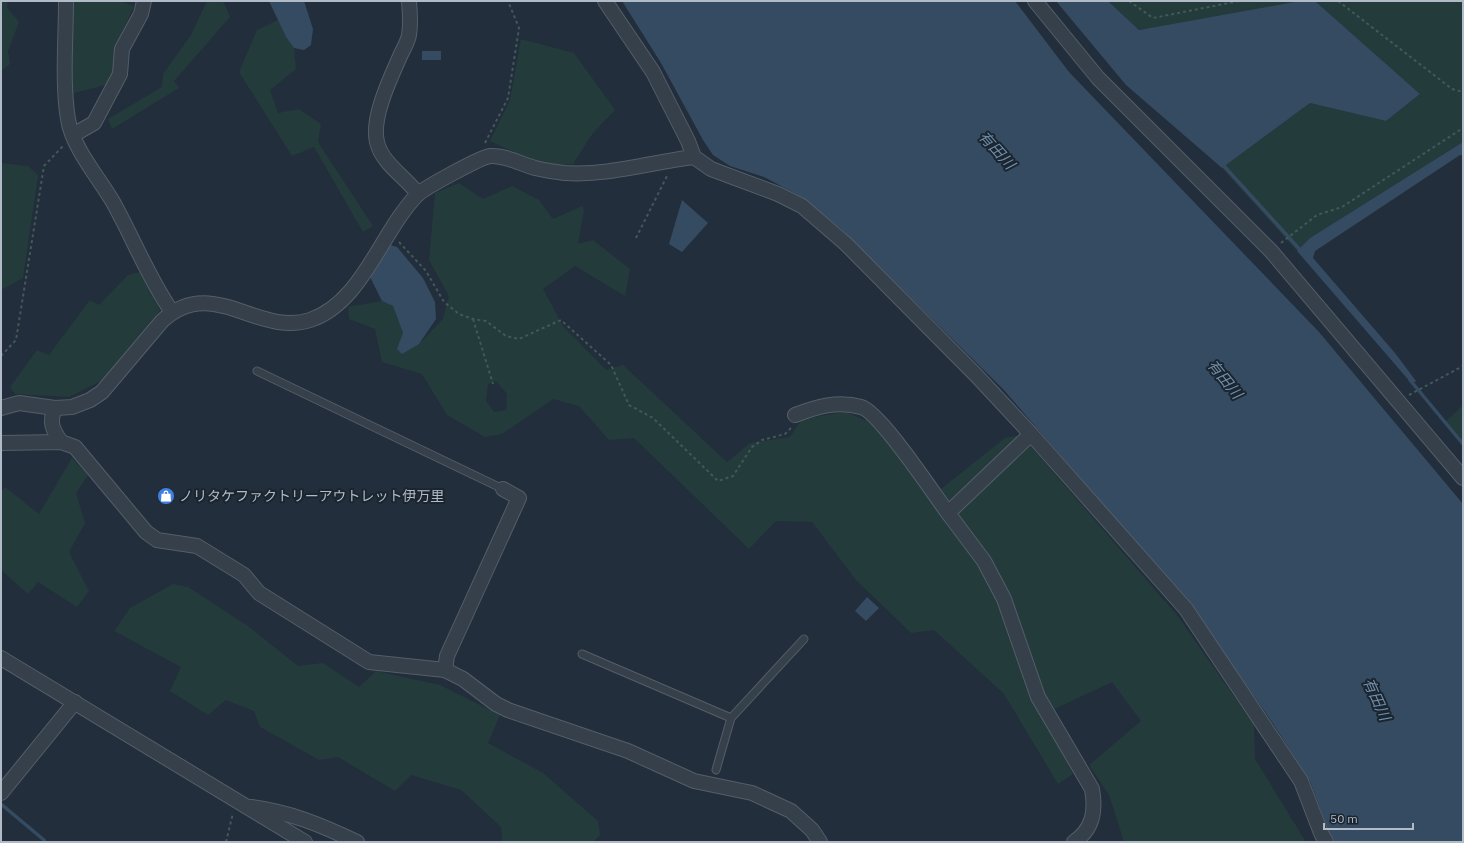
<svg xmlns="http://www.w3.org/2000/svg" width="1464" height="843" viewBox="0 0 1464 843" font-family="'IBM Plex Sans','Noto Sans JP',sans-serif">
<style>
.green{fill:#243b3c;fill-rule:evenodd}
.water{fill:#354b62}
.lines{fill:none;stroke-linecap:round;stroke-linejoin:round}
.stream{stroke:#354b62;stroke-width:3.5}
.service-casing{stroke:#545e69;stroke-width:9}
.minor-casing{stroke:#545e69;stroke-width:16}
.path{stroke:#425859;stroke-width:2;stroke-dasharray:3 3;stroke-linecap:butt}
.service{stroke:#36404b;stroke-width:7}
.minor{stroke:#36404b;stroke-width:14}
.labels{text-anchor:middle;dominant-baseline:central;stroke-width:4;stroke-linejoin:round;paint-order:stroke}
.poi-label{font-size:14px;fill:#b1bbc7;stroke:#1b2530;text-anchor:start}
.water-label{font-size:15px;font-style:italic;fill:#708eaa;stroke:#1b2530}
</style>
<rect width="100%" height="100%" fill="#222e3b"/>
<g class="green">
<path d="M1,1h7l-1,7 12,14 -11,29 2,13 -9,7z"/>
<path d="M71,1h49l14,5 -14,31 -10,47 -40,10z"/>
<path d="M207,1h16l7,16 -56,64 5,7 -67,41 -4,-10 54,-32 1,-13 28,-39z"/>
<path d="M1108,1h192l-161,29z"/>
<path d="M1315,1h148v141l-153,96 -13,13 -75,-83 88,-65 76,18 34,-27z"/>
<path d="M278,20l8,17 8,11 2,21 -26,21 8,23 21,-4 22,15 -3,18 55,84 -10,6 -49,-85 -22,9 -53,-84 18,-42z"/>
<path d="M521,39l53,14 41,57 -22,23 -20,31h-33l-50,-23 20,-41z"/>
<path d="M1,163l27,3 10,9 -15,103 -22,12z"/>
<path d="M459,183l24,16 29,-13 27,14 14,19 29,-13 2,4 -6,34 15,-4 37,29 -5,27 -50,-30 -32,23 20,37 43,44 17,-5 104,97 23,-19 40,-6 12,-18 43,-7 27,11 59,74 74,-59 16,-3 156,180 77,110 1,34 51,83h-182l-15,-47 -20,-30 52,-44 -29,-39 -70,33 31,59 -15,10 -54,-90 -70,-64 -23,3 -55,-53 -44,-58 -36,-1 -27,28 -115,-111 -25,2 -30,-34 -26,-7 -51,35 -17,3 -38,-22 -25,-41 -40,-12 -7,-33 -26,-10 -1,-12 34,-6 11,5 10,27 16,11 24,-25 6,-23 -20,-36 6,-67zM496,381l11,13 -1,16 -12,2 -8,-11 2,-17z"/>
<path d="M140,272l20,38 -59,71 -32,16 -54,-3 -5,-7 27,-37 12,5 41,-55 9,5 29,-30z"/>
<path d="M1463,405v39l-18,-22z"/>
<path d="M72,458l16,17 -12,18 9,30 -16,29 20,39 -12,16 -39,-25 -10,12 -27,-24v-78l4,-5 34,27z"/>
<path d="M173,584l15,3 60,39 50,40 25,-3 36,24 17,-16 64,14 60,30 -12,28 55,30 55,48 2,14 -7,7h-91l-1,-15 -40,-37 -50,-15 -16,16 -57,-34 -19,3 -59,-33 -6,-16 -28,-11 -18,15 -38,-24 11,-24 -67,-36 16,-23z"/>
</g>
<g class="water">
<path d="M269,1h35l9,28 -2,16 -7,5 -10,-2 -8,-11z"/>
<path d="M622,1h393l54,71 250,260 144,172v338h-128l-7,-12 -18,-49 -38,-59 -78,-112 -191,-221 -162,-160 -39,-32 -38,-20 -34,-11 -17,-11 -10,-15 -42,-77z"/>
<path d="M1056,1h52l31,29 161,-29h15l105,93 -34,27 -76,-18 -88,65 -96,-83z"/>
<rect x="422" y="51" width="19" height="9"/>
<path d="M1463,142v13h-3l-145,96 -2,7 82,95 21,28 -4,3 -115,-133 13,-13z"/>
<path d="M682,200l26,23 -26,29 -13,-8z"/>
<path d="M390,245l7,2 26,31 12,24 1,17 -17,25 -17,10 -5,-5 6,-16 -10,-27 -11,-5 -12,-24z"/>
<path d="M867,597l12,11 -13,13 -11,-10z"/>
</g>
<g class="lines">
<g class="stream">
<path d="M1224,166l78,86"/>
<path d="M1410,380l53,64"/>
<path d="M1,804l43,36"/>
</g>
<g class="service-casing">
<g id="service">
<path d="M257,371l246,118"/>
<path d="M582,654l149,64"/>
<path d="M716,770l15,-52 73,-79"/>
</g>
</g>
<g class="minor-casing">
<g id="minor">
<path d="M66,1c0,37 -4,82 2,118 4,28 31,59 45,83 20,36 35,75 59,110"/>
<path d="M409,1c1,11 2,23 0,34 -1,6 -5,13 -8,19 -10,23 -30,63 -24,88 5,22 29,35 41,52"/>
<path d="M605,1l48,71 35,69 6,16 17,12 67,25 24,12 44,38 129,130 56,60 155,175 115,172 20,52 5,9"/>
<path d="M1035,1l63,77 173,173 192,227"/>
<path d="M73,135l21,-12 26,-49 2,-25 19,-35 3,-13"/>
<path d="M1,408l18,-5 36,5 17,-1 18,-7 12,-8 60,-71c50,-47 95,16 148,-1 52,-17 71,-88 107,-125 7,-7 64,-38 73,-39 16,-1 30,8 45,12 9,2 20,4 30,5 43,3 87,-11 129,-16"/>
<path d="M55,408c-6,14 -3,21 6,34"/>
<path d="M795,415c21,-8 43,-15 66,-8 19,5 72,86 87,106"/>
<path d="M1031,434l-83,79 36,48 20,38 34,98 54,92c4,22 1,40 -18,53"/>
<path d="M1,443l60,-1 14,5 71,85 11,8 40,6 47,29 15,18 110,69 76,8 18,9 33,25 12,6 120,41 66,30 58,12 39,18 21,19 8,12"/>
<path d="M1,658l304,184"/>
<path d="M445,670l2,-14 72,-158 -16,-9"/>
<path d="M1,793l74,-91"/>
<path d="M251,807c39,5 70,18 106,35"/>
</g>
</g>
<g class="path">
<path d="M1129,1l24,17 86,-17"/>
<path d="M1338,1l114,88 11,3"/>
<path d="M485,143l23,-45 11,-70 -11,-27"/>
<path d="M636,238l32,-64"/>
<path d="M399,242l27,29 18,31 15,12 14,5 13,2 20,15 13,3 42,-19 50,45 18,40 24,13 65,63 15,-5 19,-29 10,-7 23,-6 6,-6"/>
<path d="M1281,243l36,-28 25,-8 121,-79"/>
<path d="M473,319l20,65"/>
<path d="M1,356l15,-16 28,-174 19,-20"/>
<path d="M1409,395l54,-29"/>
<path d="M226,842l7,-29"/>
</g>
<use href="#service" class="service"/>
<use href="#minor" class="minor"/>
</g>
<defs>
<g id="shop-disc" transform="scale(0.9)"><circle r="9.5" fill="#3f7fe0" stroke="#1b2530"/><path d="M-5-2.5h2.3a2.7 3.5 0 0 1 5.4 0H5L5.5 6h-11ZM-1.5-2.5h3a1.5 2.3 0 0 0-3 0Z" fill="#fff"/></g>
</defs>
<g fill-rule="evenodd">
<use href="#shop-disc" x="166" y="496"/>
</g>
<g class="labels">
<g class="poi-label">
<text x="179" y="496">ノリタケファクトリーアウトレット伊万里</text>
</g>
<g class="water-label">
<text transform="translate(997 150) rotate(48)">有田川</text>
<text transform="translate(1225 379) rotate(51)">有田川</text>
<text transform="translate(1377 699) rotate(66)">有田川</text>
</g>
</g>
<rect width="1464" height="843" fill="none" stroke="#b1bbc7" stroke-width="4"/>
<path d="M1324 823v6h89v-6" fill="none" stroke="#b1bbc7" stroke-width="2"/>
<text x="1330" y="823" font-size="12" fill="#b1bbc7" stroke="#1b2530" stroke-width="3" paint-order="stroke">50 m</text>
</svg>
